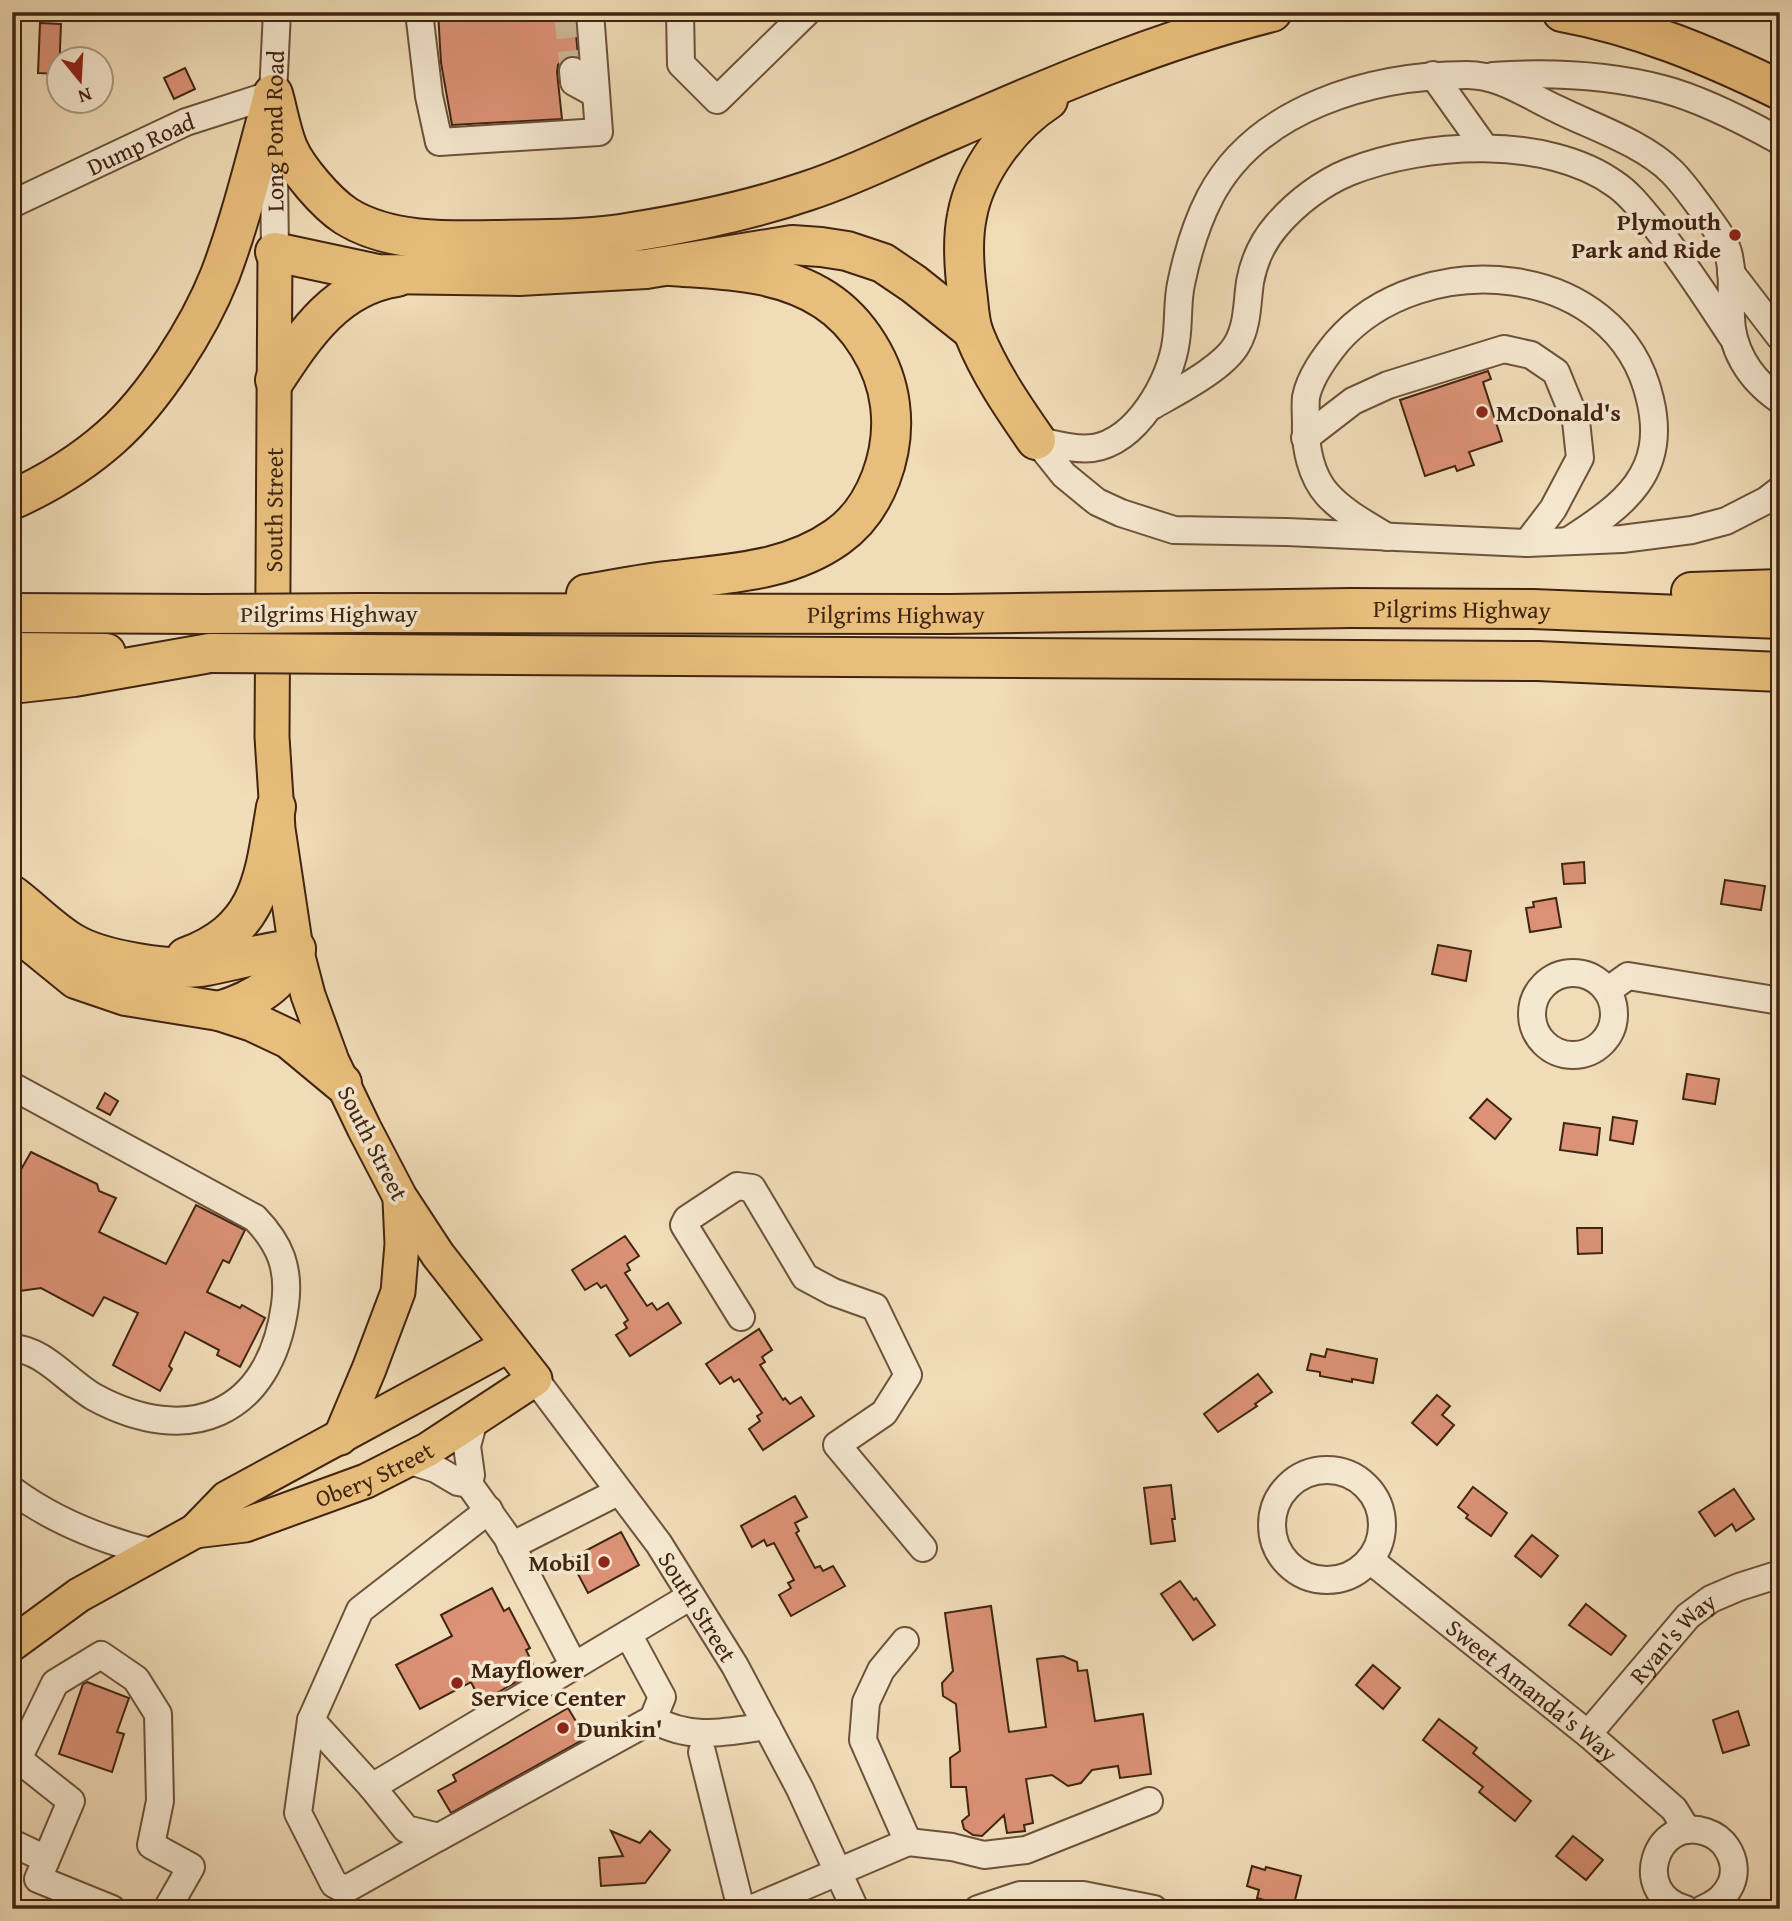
<svg xmlns="http://www.w3.org/2000/svg" width="1792" height="1921" viewBox="0 0 1792 1921" font-family="'Gentium Book Plus',serif">
<style>
.building{fill:#db9276;stroke:#412411;stroke-width:2}
.lines{fill:none;stroke-linecap:round;stroke-linejoin:round}
.minor-tunnel{stroke:#cdb796;stroke-width:26;stroke-dasharray:26 13;stroke-linecap:butt}
.minor-casing{stroke:#6d523a;stroke-width:30}
.major-casing{stroke:#412411;stroke-width:37}
.highway-casing{stroke:#412411;stroke-width:42}
.minor{stroke:#f5e8d0;stroke-width:26}
.major{stroke:#e8be7c;stroke-width:33}
.highway{stroke:#e8be7c;stroke-width:38}
.highway-bridge-casing{stroke:#412411;stroke-width:42;stroke-linecap:butt}
.highway-bridge{stroke:#e8be7c;stroke-width:38}
.poi-dot{fill:#8f2418;stroke:#f5e8d0;stroke-width:2.5}
.labels{text-anchor:middle;dominant-baseline:central;stroke-width:7;stroke-linejoin:round;paint-order:stroke}
.street-label{font-size:24px;fill:#412411;stroke:#f5e8d0}
.poi-label{font-size:24px;font-weight:bold;fill:#412411;stroke:#f5e8d0;text-anchor:start}
</style>
<rect width="100%" height="100%" fill="#f0dcb7"/>
<filter id="stains"><feTurbulence type="fractalNoise" baseFrequency=".00286" numOctaves="4"/><feColorMatrix values="0 0 0 0 .2 0 0 0 0 .09 0 0 0 0 .02 0 0 0 .5 -.17"/></filter>
<radialGradient id="worn" r=".72"><stop offset=".6" stop-color="#630" stop-opacity="0"/><stop offset="1" stop-color="#630" stop-opacity=".3"/></radialGradient>
<g class="building">
<path d="M438,12h136l4,44 -7,-1 -8,4 -5,6 -1,7 5,47 -110,6 -11,-62z"/>
<path d="M40,23l21,1 -2,50 -21,-1z"/>
<path d="M185,68l10,21 -21,10 -10,-21z"/>
<path d="M1488,371l3,8 -8,3 19,59 -33,11 5,13 -17,6 -2,-5 -30,10 -25,-76z"/>
<path d="M1584,862l1,21 -21,1 -2,-20z"/>
<path d="M1725,880l40,6 -4,24 -40,-6z"/>
<path d="M1556,898l5,29 -31,5 -4,-24 8,-1 -1,-5z"/>
<path d="M1438,945l33,6 -5,30 -34,-7z"/>
<path d="M1687,1074l32,5 -4,25 -32,-5z"/>
<path d="M105,1093l13,8 -8,14 -13,-7z"/>
<path d="M1487,1099l24,20 -16,20 -25,-21z"/>
<path d="M1613,1117l24,4 -4,23 -23,-4z"/>
<path d="M1564,1123l36,5 -3,27 -37,-5z"/>
<path d="M31,1152l66,32 2,7 17,7 -17,34 67,32 30,-59 49,25 -16,33 -6,-3 -16,32 33,16 2,-3 23,13 -25,49 -23,-12 2,-5 -34,-18 -16,34 3,3 -12,22 -47,-26 25,-52 -34,-16 -11,19 -52,-28 -29,4v-107z"/>
<path d="M1577,1228h25v25l-24,1z"/>
<path d="M625,1236l14,20 -12,8 3,6 -5,3 22,33 5,-3 5,7 11,-7 13,20 -51,33 -14,-21 11,-7 -3,-5 4,-3 -22,-35 -5,3 -4,-5 -12,7 -13,-20z"/>
<path d="M759,1329l13,21 -10,7 3,5 -5,3 23,35 2,-2 5,6 11,-7 13,19 -51,34 -14,-21 11,-8 -3,-5 5,-3 -23,-34 -5,3 -3,-5 -11,7 -14,-20z"/>
<path d="M1327,1349l50,10 -4,24 -21,-4v3l-32,-6v-4l-13,-2 4,-16 14,3z"/>
<path d="M1258,1374l14,18 -17,12 2,2 -39,26 -14,-18z"/>
<path d="M1437,1395l13,11 -8,9 12,10 -17,20 -25,-22z"/>
<path d="M1171,1485l4,34h-3l3,22 -24,3 -7,-56z"/>
<path d="M1473,1487l34,26 -16,23 -25,-18 2,-3 -10,-8z"/>
<path d="M1734,1489l20,30 -18,12 -4,-7 -17,12 -16,-24z"/>
<path d="M795,1496l12,21 -12,6 4,8 -3,2 19,35 5,-2 3,5 10,-5 12,20 -54,30 -12,-21 12,-7 -3,-5 6,-3 -20,-37 -7,3 -3,-6 -12,7 -11,-21z"/>
<path d="M621,1532l18,33 -51,28 -18,-34z"/>
<path d="M1532,1535l26,21 -17,21 -26,-21z"/>
<path d="M1180,1581l14,19 2,-2 19,27 -22,15 -32,-46z"/>
<path d="M492,1588l12,23 5,-3 21,40 -4,2 10,20 -49,29 -6,-9 -5,2 -5,-10 -51,27 -24,-44 56,-29 -11,-21z"/>
<path d="M1586,1604l40,32 -15,19 -42,-30z"/>
<path d="M991,1606l18,126 37,-5 -9,-68 26,-3 14,6 1,9 9,-1 8,51 48,-7 8,60 -31,4 -2,-12 -26,4 -11,13 -13,3 -16,-11 -26,4 7,44 -9,2 1,6 -18,2 -3,-18 -22,21 -9,-1 -9,-6 -2,-8 7,-6 -3,-28h-15l-1,-29 10,-7 -4,-47 -13,-8 -1,-13 11,-12 -8,-58z"/>
<path d="M1373,1665l27,23 -17,21 -27,-24z"/>
<path d="M87,1682l42,16 -12,34 7,2 -12,38 -53,-18 24,-70z"/>
<path d="M568,1708l18,30 -135,75 -13,-22 18,-10 -3,-6z"/>
<path d="M1738,1711l11,34 -26,8 -10,-33z"/>
<path d="M1439,1719l38,29 -4,5 58,48 -16,20 -36,-29 4,-5 -60,-47z"/>
<path d="M611,1831l29,12 10,-12 20,19 -25,33 -44,3 -2,-28 24,-2z"/>
<path d="M1573,1836l30,24 -17,20 -30,-24z"/>
<path d="M1252,1866l13,4 1,-3 35,9 -8,32 -36,-10 2,-8 -12,-4z"/>
</g>
<g class="lines">
<path class="minor-tunnel" d="M567,12l6,59"/>
<g class="minor-casing">
<g id="minor">
<path d="M419,12l10,84 10,46 160,-10 -9,-120"/>
<path d="M680,12l1,52 36,36 90,-88"/>
<path d="M573,71l1,11 22,12"/>
<path d="M1433,75l52,73"/>
<path d="M1493,76c56,-4 115,-1 170,13 38,10 83,33 117,52"/>
<path id="s1" d="M12,204l174,-82 87,-28"/>
<path id="s2" d="M275,252l-2,-158 4,-82"/>
<path d="M1731,273l49,64"/>
<path d="M1152,406c24,-14 72,-38 85,-62 11,-19 10,-42 13,-62 4,-22 13,-41 27,-57 19,-22 45,-42 72,-53 75,-30 198,-37 266,12 15,10 26,25 37,38 29,36 54,75 79,113"/>
<path d="M1305,438l48,-37 35,-16 116,-36 27,6 25,17 20,49 4,37 -27,51 -26,34"/>
<path d="M1036,440c18,4 38,10 57,8 44,-7 78,-67 83,-107 3,-19 1,-38 5,-57 6,-29 15,-60 29,-87 47,-90 163,-122 257,-122 33,0 60,20 90,34 36,18 86,34 115,63 11,11 20,24 29,36 9,13 22,28 27,44 5,19 4,37 3,57 -2,38 18,70 49,91"/>
<path d="M1036,440l28,35 33,27 24,11 53,17 113,2 240,11 95,-4 70,-9 34,-9 41,-21 13,-10"/>
<path d="M1387,537c-21,-13 -44,-25 -60,-43 -16,-18 -22,-47 -21,-70 0,-8 -1,-18 0,-27 4,-20 18,-39 31,-55 84,-97 281,-83 313,57 18,74 -26,106 -82,142"/>
<circle cx="1573" cy="1014" r="41"/>
<path d="M1607,991l21,-15 152,25"/>
<path d="M12,1086l243,132c25,26 35,50 30,87 -15,111 -97,143 -191,92 -26,-15 -51,-48 -82,-49"/>
<path d="M741,1317l-57,-92 3,-6 50,-33 15,2 53,89 28,15 42,15 33,68 -24,38 -47,32 86,103"/>
<path id="s3" d="M535,1379l124,165 76,122 65,123 55,120"/>
<path d="M408,1460l28,9 22,13 11,2 38,53 67,129"/>
<circle cx="1327" cy="1525" r="55"/>
<path d="M469,1484l2,-9 -4,-29 7,-26"/>
<path d="M12,1490c42,31 93,51 143,63"/>
<path d="M489,1510l-129,100 -49,110 61,67 34,42 33,8 214,-118 9,-22 -34,-63"/>
<path d="M511,1546l107,-54"/>
<path id="s4" d="M1370,1560l218,174 86,75 13,21"/>
<path d="M653,1719c37,22 73,13 114,7"/>
<path d="M311,1720l-13,93 36,71 8,4 8,-1 89,-50"/>
<path id="s5" d="M1588,1734l100,-118 23,-17 28,-12 41,-13"/>
<path d="M702,1752l39,157"/>
<path d="M12,1757l6,2 53,42 -33,78 74,30"/>
<path d="M18,1759l37,-76 46,-28 35,24 22,35 2,87 -9,44 40,22 -24,42"/>
<path d="M372,1787l319,-191"/>
<path d="M908,1842l44,5 32,8 42,-5 123,-49"/>
<path d="M12,1843l34,16"/>
<path d="M751,1909l157,-67 -45,-102 3,-38 15,-32 24,-29"/>
<path d="M978,1909l42,-14h63l71,14"/>
<path d="M1685,1909c-55,-15 -30,-94 21,-77 9,3 16,8 21,16 7,11 9,24 4,36 -6,13 -15,19 -28,25"/>
</g>
</g>
<g class="major-casing">
<g id="major">
<path d="M340,1438l29,-69 29,-77 4,-48 -2,-44"/>
<path id="s6" d="M195,1531l50,-6 121,-44 61,-31 108,-71 -97,-124 -38,-58 -36,-69 -32,-67 -24,-66 -12,-46 -18,-120 -6,-92 3,-485"/>
<path d="M12,1644l67,-49 116,-64 32,-33 280,-152"/>
</g>
</g>
<g class="highway-casing">
<g id="highway">
<path d="M1562,12c77,14 148,44 218,78"/>
<path d="M273,94c5,17 8,37 15,54 9,21 38,55 58,68 43,27 103,25 153,24 44,-1 90,0 134,-8 56,-9 121,-23 174,-41 50,-16 97,-41 145,-61 105,-46 209,-90 320,-118"/>
<path d="M275,252l103,22 141,2 127,-7 146,-24 29,2 26,4 36,12 31,21 59,47"/>
<path d="M275,380c31,-47 62,-94 122,-103"/>
<path d="M1036,440c-23,-33 -47,-68 -62,-106 -5,-13 -5,-29 -7,-43 -3,-24 -5,-51 0,-75 8,-45 44,-92 81,-116"/>
<path d="M12,500c35,-16 71,-38 99,-63 43,-38 88,-109 109,-162 22,-58 36,-119 53,-179"/>
<path d="M1691,592l89,-3"/>
<path d="M586,594c30,-5 60,-11 90,-14 56,-7 113,-9 161,-43 40,-28 59,-85 53,-132 -5,-41 -31,-83 -65,-105 -46,-30 -102,-30 -154,-34"/>
<path d="M12,613l193,1"/>
<path id="s7" d="M360,613l589,1 402,-6 182,1 247,10"/>
<path d="M12,652l94,1"/>
<path d="M359,654l1179,7 242,11"/>
<path d="M12,684l62,-7 136,-24"/>
<path d="M12,895c20,15 38,34 59,47 29,18 102,30 135,24 31,-6 59,-14 90,-17"/>
<path d="M12,927l64,52 50,17 93,15 34,11 36,17 53,44"/>
<path d="M186,957c76,-28 78,-80 90,-150"/>
<path d="M219,1011c23,-7 52,-20 66,-42 4,-6 7,-13 11,-20"/>
</g>
</g>
<use href="#minor" class="minor"/>
<use href="#major" class="major"/>
<use href="#highway" class="highway"/>
<g class="highway-bridge-casing">
<g id="highway-bridge">
<path d="M205,614l155,-1"/>
<path d="M210,653l149,1"/>
</g>
</g>
<use href="#highway-bridge" class="highway-bridge"/>
</g>
<g class="poi-dot">
<circle cx="1735" cy="235" r="7"/>
<circle cx="1482" cy="412" r="7"/>
<circle cx="604" cy="1562" r="7"/>
<circle cx="457" cy="1683" r="7"/>
<circle cx="563" cy="1728" r="7"/>
</g>
<g class="labels">
<g class="street-label">
<text stroke="none"><textPath href="#s2" startOffset="121">Long Pond Road</textPath></text>
<text stroke="none"><textPath href="#s1" startOffset="142">Dump Road</textPath></text>
<text stroke="none"><textPath href="#s6" startOffset="1314">South Street</textPath></text>
<text stroke="none"><textPath href="#s7" startOffset="1102">Pilgrims Highway</textPath></text>
<text x="329" y="613">Pilgrims Highway</text>
<text stroke="none"><textPath href="#s7" startOffset="536">Pilgrims Highway</textPath></text>
<text transform="translate(373 1143) rotate(63)">South Street</text>
<text stroke="none"><textPath href="#s6" startOffset="189">Obery Street</textPath></text>
<text stroke="none"><textPath href="#s3" startOffset="280">South Street</textPath></text>
<text stroke="none"><textPath href="#s5" startOffset="128">Ryan's Way</textPath></text>
<text stroke="none"><textPath href="#s4" startOffset="208">Sweet Amanda's Way</textPath></text>
</g>
<g class="poi-label">
<text x="1721" y="221" text-anchor="end">Plymouth<tspan x="1721" dy="28">Park and Ride</tspan></text>
<text x="1496" y="412">McDonald's</text>
<text x="590" y="1562" text-anchor="end">Mobil</text>
<text x="471" y="1669">Mayflower<tspan x="471" dy="28">Service Center</tspan></text>
<text x="577" y="1728">Dunkin'</text>
</g>
</g>
<rect width="1792" height="1921" fill="none" stroke="#f0dcb7" stroke-width="42"/>
<rect x="14" y="14" width="1764" height="1893" fill="none" stroke="#412411" stroke-width="3.5"/>
<rect x="21" y="21" width="1750" height="1879" fill="none" stroke="#412411" stroke-width="2"/>
<g transform="translate(80 80) rotate(162)"><circle r="33" fill="#f5e8d0" stroke="#ad9a84" stroke-width="2"/>
<path d="M0-5L12 26L0 18L-12 26Z" fill="#8f2418"/>
<text y="-10" font-size="19" font-weight="bold" text-anchor="middle" fill="#412411">N</text>
</g>
<rect width="100%" height="100%" filter="url(#stains)"/>
<rect width="100%" height="100%" fill="url(#worn)"/>
</svg>
